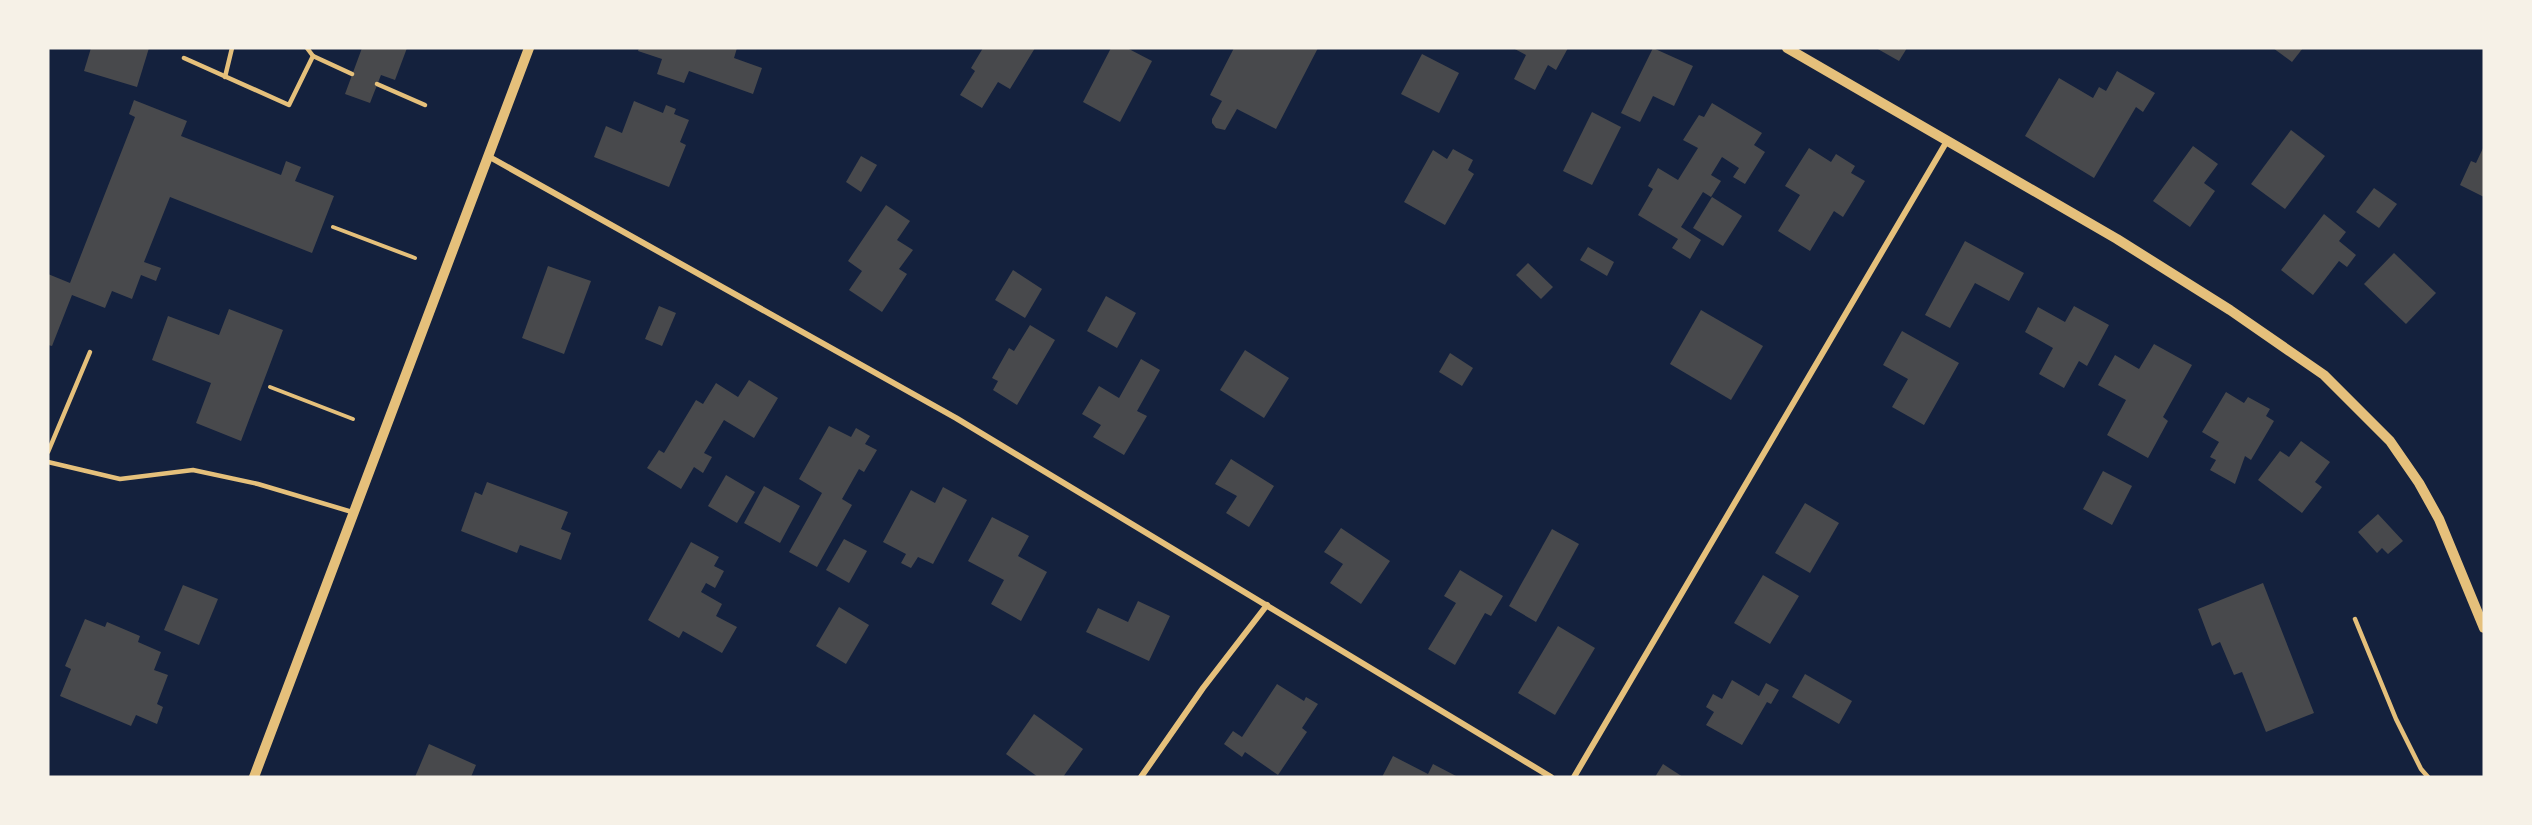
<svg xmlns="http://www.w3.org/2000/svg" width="2532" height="825" viewBox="0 0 2532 825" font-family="'Fira Sans',sans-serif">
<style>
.building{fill:#48494c}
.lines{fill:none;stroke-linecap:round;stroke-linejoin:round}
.path{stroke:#e5c07b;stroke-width:4}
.service{stroke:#e5c07b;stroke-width:4.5}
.minor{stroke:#e5c07b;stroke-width:6}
.tertiary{stroke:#e5c07b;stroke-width:10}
</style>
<rect width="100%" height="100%" fill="#14213d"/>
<g class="building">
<path d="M91,48h58l-12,39 -53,-16z"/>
<path d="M362,48h45l-12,32 -14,-5 -11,28 -25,-9z"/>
<path d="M639,48h98l-3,10 28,10 -9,26 -64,-23 -5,12 -27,-9 5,-15 -24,-8z"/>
<path d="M983,48h52l-25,41 -12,-7 -16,26 -22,-13 15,-24 -4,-3z"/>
<path d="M1111,48h16l25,13 -32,61 -37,-20z"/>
<path d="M1234,48h84l-42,81 -39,-20 -12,21 -9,-2 -4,-5v-4l10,-18 -12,-6z"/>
<path d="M1513,48h55l-12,22 -8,-5 -13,25 -21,-11 12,-24z"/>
<path d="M1653,48l40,18 -19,40 -21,-10 -13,26 -19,-9z"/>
<path d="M1876,48h31l-8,13z"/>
<path d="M2273,48h30l-11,14z"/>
<path d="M1422,54l37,19 -20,40 -38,-19z"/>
<path d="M2117,71l38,22 -12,19 -7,-5 -42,71 -69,-42 34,-58 34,20 6,-11 7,4z"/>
<path d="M134,100l53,21 -6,15 100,39 5,-14 15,6 -6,14 39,15 -22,57 -142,-56 -26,65 17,6 -5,13 -15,-6 -9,24 -20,-8 -7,17 -33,-13 -20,51 -4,-1v-71l22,9 65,-166 -6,-3z"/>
<path d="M634,101l29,12 3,-8 10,4 -2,5 15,6 -9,22 6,3 -17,42 -75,-30 12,-31 16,7z"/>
<path d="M1712,103l50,30 -8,12 11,7 -20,32 -12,-7 6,-9 -17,-11 -11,18 10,6 -10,16 -8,-5 -22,35 20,13 -11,19 -18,-11 6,-9 -40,-24 15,-26 -5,-3 10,-18 20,12 20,-32 -15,-8 16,-25 5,2z"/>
<path d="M1592,112l29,15 -29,58 -29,-14z"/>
<path d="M2291,130l34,26 -40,53 -34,-25z"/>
<path d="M2193,146l25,18 -14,19 11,8 -25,36 -37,-26z"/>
<path d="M2484,146v51l-24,-12 11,-24 5,2z"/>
<path d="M1809,148l22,14 5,-8 19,12 -4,7 14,8 -22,36 -9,-6 -24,40 -32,-20 22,-36 -15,-9z"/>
<path d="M1453,149l20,11 -5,10 6,4 -29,51 -41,-23 29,-52 14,9z"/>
<path d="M861,156l16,9 -16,27 -15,-10z"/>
<path d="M2374,188l23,16 -18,24 -23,-16z"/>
<path d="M1712,197l30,19 -19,30 -30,-18z"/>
<path d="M886,205l24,16 -13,19 16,10 -14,19 8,5 -25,38 -33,-22 13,-19 -14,-10z"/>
<path d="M2324,214l22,18 -7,9 17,14 -9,12 -8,-6 -26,34 -32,-25z"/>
<path d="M1965,241l59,32 -15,28 -34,-18 -25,45 -25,-13z"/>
<path d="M1588,247l26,15 -7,14 -27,-16z"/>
<path d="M2394,253l42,40 -30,31 -42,-40z"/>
<path d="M1528,263l25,24 -12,12 -25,-24z"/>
<path d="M548,266l43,15 -27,73 -42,-16z"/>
<path d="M1013,270l29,19 -17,29 -30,-18z"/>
<path d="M1106,296l30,17 -19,35 -30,-17z"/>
<path d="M659,306l17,7 -14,33 -17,-7z"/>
<path d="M2074,306l35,19 -22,41 -8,-5 -15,27 -25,-14 14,-26 -28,-16 13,-25 27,15z"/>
<path d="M229,309l54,21 -42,111 -45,-18 15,-40 -59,-23 16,-44 51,19z"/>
<path d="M1701,310l62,36 -32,54 -61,-36z"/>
<path d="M1030,325l25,15 -38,65 -24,-15 5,-9 -6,-3 17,-30 5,3z"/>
<path d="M1902,331l57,32 -35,62 -32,-18 16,-28 -25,-14z"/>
<path d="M2154,344l38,21 -29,52 5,4 -20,37 -41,-23 19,-35 -28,-15 17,-30 24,14z"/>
<path d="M1245,350l44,28 -25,40 -44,-28z"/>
<path d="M1450,353l23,15 -11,18 -23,-14z"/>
<path d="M1141,359l19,11 -23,41 10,5 -23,39 -31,-18 8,-12 -19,-11 17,-28 20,12z"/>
<path d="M749,380l29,18 -24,40 -30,-18 -20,33 8,4 -9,16 -9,-6 -13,22 -34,-21 12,-18 5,3 32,-53 7,4 13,-21 22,14z"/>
<path d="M2226,392l18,11 4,-6 22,12 -4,7 8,5 -23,39 -6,-4 -10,28 -25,-14 6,-10 -6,-3 9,-15 -17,-10z"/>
<path d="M829,426l22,11 5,-9 14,8 -5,8 12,6 -13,22 -5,-3 -17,30 10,6 -35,62 -28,-15 33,-59 -23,-14z"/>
<path d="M2301,441l29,21 -15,20 7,5 -20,26 -44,-33 22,-29 9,6z"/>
<path d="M1231,459l43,27 -25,41 -23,-14 11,-17 -22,-12z"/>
<path d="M2103,471l29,15 -20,39 -29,-16z"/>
<path d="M726,475l29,17 -18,31 -29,-17z"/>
<path d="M487,482l81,30 -7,17 10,4 -10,27 -41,-15 -3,8 -56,-22 14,-39 7,3z"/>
<path d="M764,486l36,20 -20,37 -36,-20z"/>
<path d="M943,487l24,13 -34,64 -15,-7 -7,11 -10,-5 5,-9 -23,-12 28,-52 24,13z"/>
<path d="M1805,503l34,20 -29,50 -35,-20z"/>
<path d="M2378,514l25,27 -15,13 -6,-6 -5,5 -19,-21z"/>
<path d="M992,517l37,19 -11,20 29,16 -26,49 -30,-17 13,-24 -36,-19z"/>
<path d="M1341,528l49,33 -29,43 -31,-21 13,-19 -19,-12z"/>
<path d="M1552,529l27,15 -43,78 -27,-16z"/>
<path d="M844,539l23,12 -18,32 -23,-13z"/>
<path d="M691,542l28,15 -5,9 10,5 -9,17 -9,-5 -5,9 21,12 -6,12 21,11 -15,26 -39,-22 -4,7 -31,-18z"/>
<path d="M1460,570l43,26 -12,20 -6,-3 -30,52 -27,-16 28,-46 -12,-7z"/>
<path d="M1763,575l36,21 -29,48 -36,-21z"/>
<path d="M2263,583l51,130 -48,19 -24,-60 -8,3 -14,-33 -8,4 -14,-37z"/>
<path d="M183,585l35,14 -19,46 -35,-15z"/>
<path d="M1138,601l32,15 -21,45 -63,-29 12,-24 30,14z"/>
<path d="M839,607l30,18 -23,39 -30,-18z"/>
<path d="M85,619l20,8 2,-5 33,14 -2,6 23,10 -7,18 14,5 -11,29 6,3 -6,17 -21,-9 -5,11 -71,-30 11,-27 -6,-3z"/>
<path d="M1558,626l37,22 -40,67 -37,-22z"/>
<path d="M1805,674l47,27 -13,23 -47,-27z"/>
<path d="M1732,680l27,16 7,-13 13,7 -8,14 -4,-2 -25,43 -36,-20 8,-13 -8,-5 7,-13 9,5z"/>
<path d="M1277,684l27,17 2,-4 12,7 -16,24 5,4 -29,43 -33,-23 -3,5 -18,-13 9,-13 9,6z"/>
<path d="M1034,714l49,35 -20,28h-25l-32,-23z"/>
<path d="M429,744l47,21 -5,12h-56z"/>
<path d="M1393,756l35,18 5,-10 25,13h-76z"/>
<path d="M1663,764l20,13h-28z"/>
</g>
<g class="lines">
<g class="path">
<path d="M333,227l82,31"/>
<path d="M270,387l83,32"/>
</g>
<g class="service">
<path d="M307,48l6,8"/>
<path d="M184,58l105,47 24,-49 39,18"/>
<path d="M225,77l7,-29"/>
<path d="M377,84l48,21"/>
<path d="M48,452l42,-100"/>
<path d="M48,462l72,17 73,-9 65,14 94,28"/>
<path d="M2355,619l41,100 25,50 7,8"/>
</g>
<g class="minor">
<path d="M488,156l468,262 595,359"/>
<path d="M1141,777l62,-89 64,-83"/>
<path d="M1574,777l373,-636"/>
</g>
<g class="tertiary">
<path d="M1787,48l330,191 113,71 94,65 66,66 29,42 20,36 45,109"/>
<path d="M254,777l275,-729"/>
</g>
</g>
<rect width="2532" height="825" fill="none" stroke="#f6f1e7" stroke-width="99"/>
</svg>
